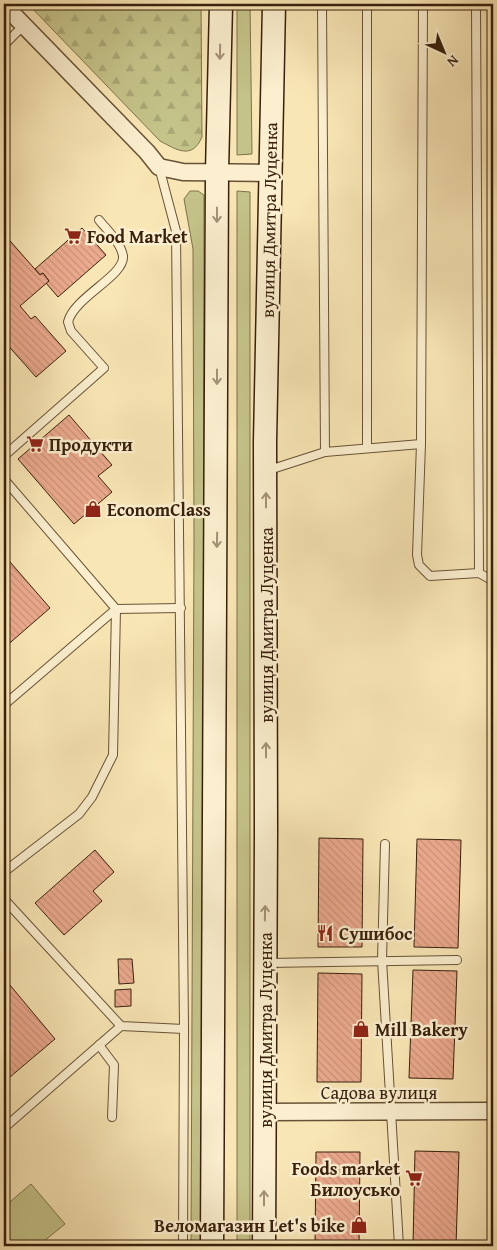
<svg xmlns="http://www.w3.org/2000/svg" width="497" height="1250" viewBox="0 0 497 1250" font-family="'Gentium Book Plus',serif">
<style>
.grass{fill:#c4c389;stroke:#7e724b}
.forest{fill:url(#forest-firs);stroke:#7e724b}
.building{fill:url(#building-back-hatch);stroke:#38200d}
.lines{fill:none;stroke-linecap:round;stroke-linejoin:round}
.lane-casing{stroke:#685237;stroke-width:10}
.street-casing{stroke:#685237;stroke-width:19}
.secondary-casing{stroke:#38200d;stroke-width:25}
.lane{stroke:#fbefcf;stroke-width:8}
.street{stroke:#fbefcf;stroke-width:16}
.secondary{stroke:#fbefcf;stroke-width:22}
.oneway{stroke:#a39278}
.labels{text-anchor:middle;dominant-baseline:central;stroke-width:5;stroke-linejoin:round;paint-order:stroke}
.street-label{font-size:18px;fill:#38200d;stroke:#fbefcf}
.poi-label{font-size:18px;font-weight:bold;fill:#38200d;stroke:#fbefcf;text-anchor:start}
</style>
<defs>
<pattern id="forest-firs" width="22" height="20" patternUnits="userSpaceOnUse" patternTransform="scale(1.25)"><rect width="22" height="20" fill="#c4c389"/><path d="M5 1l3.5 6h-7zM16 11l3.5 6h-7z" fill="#a9a775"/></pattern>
<pattern id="building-back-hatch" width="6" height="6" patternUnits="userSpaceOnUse" patternTransform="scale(1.25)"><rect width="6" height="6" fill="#ecaa8e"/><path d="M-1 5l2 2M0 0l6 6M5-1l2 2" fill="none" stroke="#cb9279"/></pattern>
</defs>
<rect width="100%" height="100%" fill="#f9e6b5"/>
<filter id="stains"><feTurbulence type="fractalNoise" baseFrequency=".004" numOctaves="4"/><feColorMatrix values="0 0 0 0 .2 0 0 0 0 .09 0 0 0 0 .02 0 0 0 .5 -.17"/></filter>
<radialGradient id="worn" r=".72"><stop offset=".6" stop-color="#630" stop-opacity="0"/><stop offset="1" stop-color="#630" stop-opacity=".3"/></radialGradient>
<g class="grass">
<path d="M237,4h13l2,150 -15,1z"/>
<path d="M190,191h8l6,4 -1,1051h-12l3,-705 -1,-292 -9,-50z"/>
<path d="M237,191l13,1v1054h-13z"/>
<path d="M31,1184l34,40 -27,22h-34v-39z"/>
</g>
<path class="forest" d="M28,4h173l1,133c-10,23 -25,13 -42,4z"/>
<g class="building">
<path d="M82,228l24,27 -48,42 -12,-14 3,-2 -6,-8 -3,2 -5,-6z"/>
<path d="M4,234l36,41 3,-2 6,8 -29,25 11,13 4,-3 31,35 -30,26 -32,-36v-45l4,-3 -4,-5z"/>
<path d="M69,415l43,50 -14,11 14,16 -38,32 -56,-65z"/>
<path d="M4,555l46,53 -46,40v-41l2,-2 -2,-2z"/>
<path d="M319,838l44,1 -1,108h-44z"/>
<path d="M417,839l44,1 -3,108 -44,-1z"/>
<path d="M95,850l19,22 -21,19 9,10 -38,34 -29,-32z"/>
<path d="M118,959h14l2,24 -15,1z"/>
<path d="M413,970l44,1 -4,108 -44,-1z"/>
<path d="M318,973l44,1 -1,108h-44z"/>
<path d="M4,978l51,61 -51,43v-42l6,-5 -6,-7z"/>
<path d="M131,989v17l-16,1v-17z"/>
<path d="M415,1151l44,1 -3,94h-43z"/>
<path d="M316,1152h44l-1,94h-44z"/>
</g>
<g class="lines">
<g class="lane-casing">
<g id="lane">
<path d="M322,4l3,448"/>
<path d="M423,4l-2,440 -4,111 2,10 11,11 49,-3 14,8"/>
<path d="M476,4l3,569"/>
<path d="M4,45l19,-19"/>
<path d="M159,167l17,64 8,798 -1,217"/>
<path d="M367,447v-443"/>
<path d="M4,456l100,-88 -33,-37 -3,-9c6,-25 57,-46 55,-66 -2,-13 -16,-26 -24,-36"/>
<path d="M266,471l59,-19 96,-8"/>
<path d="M4,479l112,130 -3,146 -21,42 -13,17 -75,58"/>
<path d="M4,705l112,-96 65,-1"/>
<path d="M385,844l-3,116 17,286"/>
<path d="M4,899l117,127 63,3"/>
<path d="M267,963l190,-3"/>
<path d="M99,1045l15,20 -2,52"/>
<path d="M4,1128l117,-102"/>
</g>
</g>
<g class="street-casing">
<g id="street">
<path d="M4,5l143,147 12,15 24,5 87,1"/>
<path d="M264,1112l229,-1"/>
</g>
</g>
<g class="secondary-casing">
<g id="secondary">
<path d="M212,1246l5,-1074 4,-168"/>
<path d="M264,1246l2,-415 -1,-389 9,-438"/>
</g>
</g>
<use href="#lane" class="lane"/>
<use href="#street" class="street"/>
<use href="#secondary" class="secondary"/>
</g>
<defs><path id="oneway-shaft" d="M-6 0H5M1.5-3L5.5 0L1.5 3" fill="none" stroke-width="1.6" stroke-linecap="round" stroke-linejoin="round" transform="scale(1.25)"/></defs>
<g class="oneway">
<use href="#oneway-shaft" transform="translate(220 52) rotate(91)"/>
<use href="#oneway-shaft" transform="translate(217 215) rotate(90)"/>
<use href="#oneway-shaft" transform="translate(217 377) rotate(90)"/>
<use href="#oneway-shaft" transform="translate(266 500) rotate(-90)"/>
<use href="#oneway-shaft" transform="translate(217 540) rotate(91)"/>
<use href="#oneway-shaft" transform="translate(266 750) rotate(-90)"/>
<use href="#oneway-shaft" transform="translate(265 913) rotate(-89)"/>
<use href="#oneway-shaft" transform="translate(264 1198) rotate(-90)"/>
</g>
<defs>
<g id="supermarket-bare" transform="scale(1.35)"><path d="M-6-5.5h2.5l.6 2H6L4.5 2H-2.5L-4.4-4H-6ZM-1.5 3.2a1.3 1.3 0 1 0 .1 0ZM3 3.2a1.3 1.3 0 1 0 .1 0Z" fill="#8f2418" stroke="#fbefcf" stroke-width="2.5" paint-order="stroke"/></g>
<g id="shop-bare" transform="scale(1.35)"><path d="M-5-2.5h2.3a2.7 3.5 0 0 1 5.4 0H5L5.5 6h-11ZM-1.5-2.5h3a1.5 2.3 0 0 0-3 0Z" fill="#8f2418" stroke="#fbefcf" stroke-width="2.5" paint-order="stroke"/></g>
<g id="restaurant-bare" transform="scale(1.35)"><path d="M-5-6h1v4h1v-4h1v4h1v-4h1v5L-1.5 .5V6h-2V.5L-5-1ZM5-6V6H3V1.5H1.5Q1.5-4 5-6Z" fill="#8f2418" stroke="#fbefcf" stroke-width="2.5" paint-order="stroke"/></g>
</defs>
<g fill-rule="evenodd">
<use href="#supermarket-bare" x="73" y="236"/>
<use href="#supermarket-bare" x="35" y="444"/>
<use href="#shop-bare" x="93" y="509"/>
<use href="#restaurant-bare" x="325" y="933"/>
<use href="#shop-bare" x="361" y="1029"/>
<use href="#supermarket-bare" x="414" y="1178"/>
<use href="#shop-bare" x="359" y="1225"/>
</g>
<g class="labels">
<g class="street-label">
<text transform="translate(269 220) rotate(-89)">вулиця Дмитра Луценка</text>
<text transform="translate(266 625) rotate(-90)">вулиця Дмитра Луценка</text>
<text transform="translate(265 1030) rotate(-90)">вулиця Дмитра Луценка</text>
<text x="379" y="1092">Садова вулиця</text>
</g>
<g class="poi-label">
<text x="87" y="236">Food Market</text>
<text x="49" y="444">Продукти</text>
<text x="107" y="509">EconomClass</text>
<text x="339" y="933">Сушибос</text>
<text x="375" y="1029">Mill Bakery</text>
<text x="400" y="1168" text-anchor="end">Foods market<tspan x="400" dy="21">Билоусько</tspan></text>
<text x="345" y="1225" text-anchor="end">Веломагазин Let's bike</text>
</g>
</g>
<rect width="497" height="1250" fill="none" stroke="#f9e6b5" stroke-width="20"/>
<rect x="5" y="5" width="487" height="1240" fill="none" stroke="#38200d" stroke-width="2.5"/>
<rect x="10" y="10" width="477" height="1230" fill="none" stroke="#38200d"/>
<g transform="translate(444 52) rotate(136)" stroke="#fbefcf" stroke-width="4" paint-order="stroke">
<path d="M0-4L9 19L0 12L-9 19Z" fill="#38200d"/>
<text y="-8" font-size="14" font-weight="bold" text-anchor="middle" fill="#38200d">N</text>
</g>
<rect width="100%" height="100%" filter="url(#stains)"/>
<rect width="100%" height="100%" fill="url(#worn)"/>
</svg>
